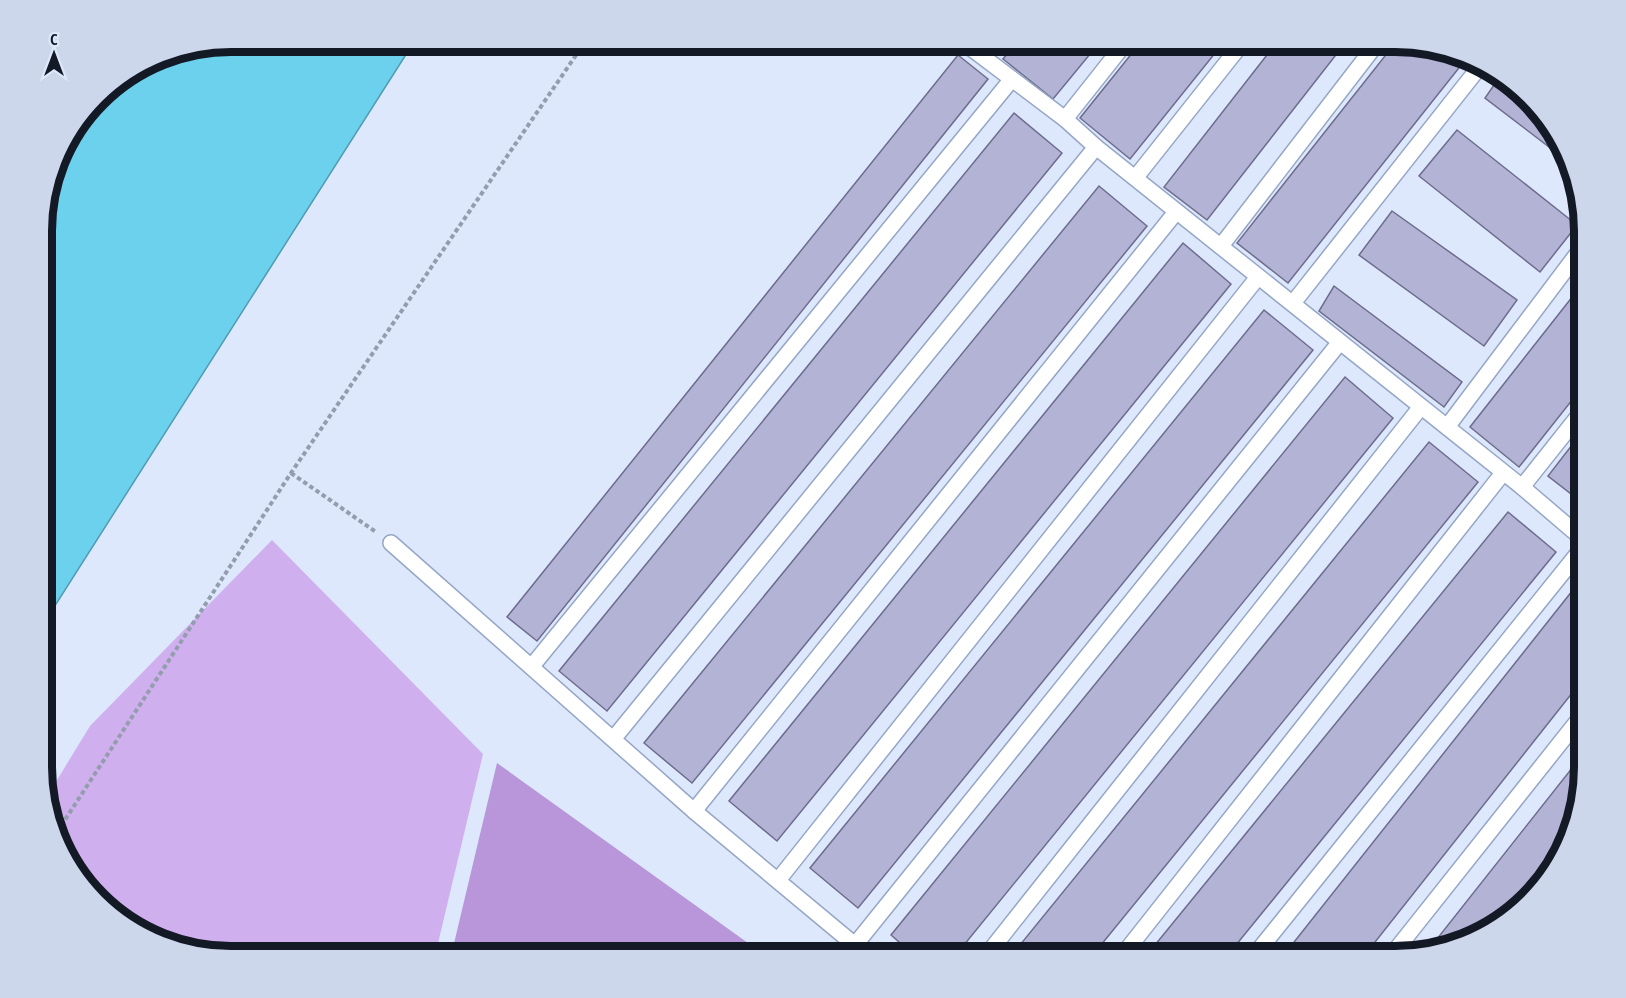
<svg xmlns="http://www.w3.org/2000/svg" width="1626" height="998" viewBox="0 0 1626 998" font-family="'PT Sans Narrow',sans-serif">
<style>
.green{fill:#d0afee}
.forest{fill:#b995d9}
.water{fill:#6bd1ed;stroke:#519ab1;stroke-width:1.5}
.building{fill:#b3b3d6;stroke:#6d6c8c;stroke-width:1.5}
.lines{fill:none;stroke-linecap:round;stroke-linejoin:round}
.lane-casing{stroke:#95a6c6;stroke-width:18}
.path{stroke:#949dae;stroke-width:4;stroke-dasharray:4.5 3;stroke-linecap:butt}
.lane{stroke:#fff;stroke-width:15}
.rim{fill:none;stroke:#131925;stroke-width:8}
</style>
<rect width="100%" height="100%" fill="#dde8fc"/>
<path class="green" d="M272,540l211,214 -48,202h-204l-60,-10 -45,-22 -58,-62 -22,-64 44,-72z"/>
<path class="forest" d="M497,763l269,193h-315z"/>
<path class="water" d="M231,42h183l-370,581v-416l18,-60 44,-58 53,-33z"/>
<g class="building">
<path d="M1017,42h83l-47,57 -50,-40z"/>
<path d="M1141,42h83l-94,117 -50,-41z"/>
<path d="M1277,42h69l-139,178 -43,-33z"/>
<path d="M1396,42l48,7 22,10 -178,224 -51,-40z"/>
<path d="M958,55l30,24 -451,562 -30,-24z"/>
<path d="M1501,75l57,61 8,24 -81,-62z"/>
<path d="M1014,113l48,40 -455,558 -48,-40z"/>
<path d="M1457,130l120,95 -37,47 -121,-96z"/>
<path d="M1099,186l48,40 -455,557 -48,-40z"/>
<path d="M1392,211l125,89 -33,46 -125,-91z"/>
<path d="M1183,243l48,41 -454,557 -48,-40z"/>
<path d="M1584,282v103l-65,82 -49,-40z"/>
<path d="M1334,286l128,96 -18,25 -125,-96z"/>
<path d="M1264,310l49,40 -455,558 -48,-40z"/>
<path d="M1345,377l48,41 -438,538h-40l-24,-21z"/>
<path d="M1429,442l49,40 -386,474h-81z"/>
<path d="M1572,445l12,9v50l-36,-28z"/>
<path d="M1508,512l48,40 -329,404h-81z"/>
<path d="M1584,576v102l-220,278h-81z"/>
<path d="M1584,753v26l-32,93 -63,59 -60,18z"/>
</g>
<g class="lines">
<g class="lane-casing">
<g id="lane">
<path d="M963,42l102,77 31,28 426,340 62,53"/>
<path d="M1065,119l61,-77"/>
<path d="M1136,177l107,-135"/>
<path d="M1221,246l157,-204"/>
<path d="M1293,303l188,-238"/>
<path d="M1447,427l137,-182"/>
<path d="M1522,487l62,-78"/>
<path d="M391,543l303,268 174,145"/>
<path d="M532,666l480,-587"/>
<path d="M614,738l482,-591"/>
<path d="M694,811l482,-599"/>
<path d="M779,879l479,-602"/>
<path d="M855,945l485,-603"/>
<path d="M986,956l434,-548"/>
<path d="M1122,956l381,-483"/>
<path d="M1254,956l330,-410"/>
<path d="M1391,956l193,-243"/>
</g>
</g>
<g class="path">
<path d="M291,473l85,59"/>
<path d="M57,832l234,-359 294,-431"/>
</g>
<use href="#lane" class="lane"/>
</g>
<path d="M0 0H1626V998H0ZM231 52H1395A179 179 0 0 1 1574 231V767A179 179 0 0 1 1395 946H231A179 179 0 0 1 52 767V231A179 179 0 0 1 231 52Z" fill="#cdd7eb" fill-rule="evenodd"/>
<path class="rim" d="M231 52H1395A179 179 0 0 1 1574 231V767A179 179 0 0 1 1395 946H231A179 179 0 0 1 52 767V231A179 179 0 0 1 231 52Z"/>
<g transform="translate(54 54)" stroke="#dde8fc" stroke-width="4.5" paint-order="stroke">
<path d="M0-4.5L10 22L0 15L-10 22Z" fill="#131925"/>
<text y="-9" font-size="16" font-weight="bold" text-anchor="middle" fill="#131925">С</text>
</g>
</svg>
